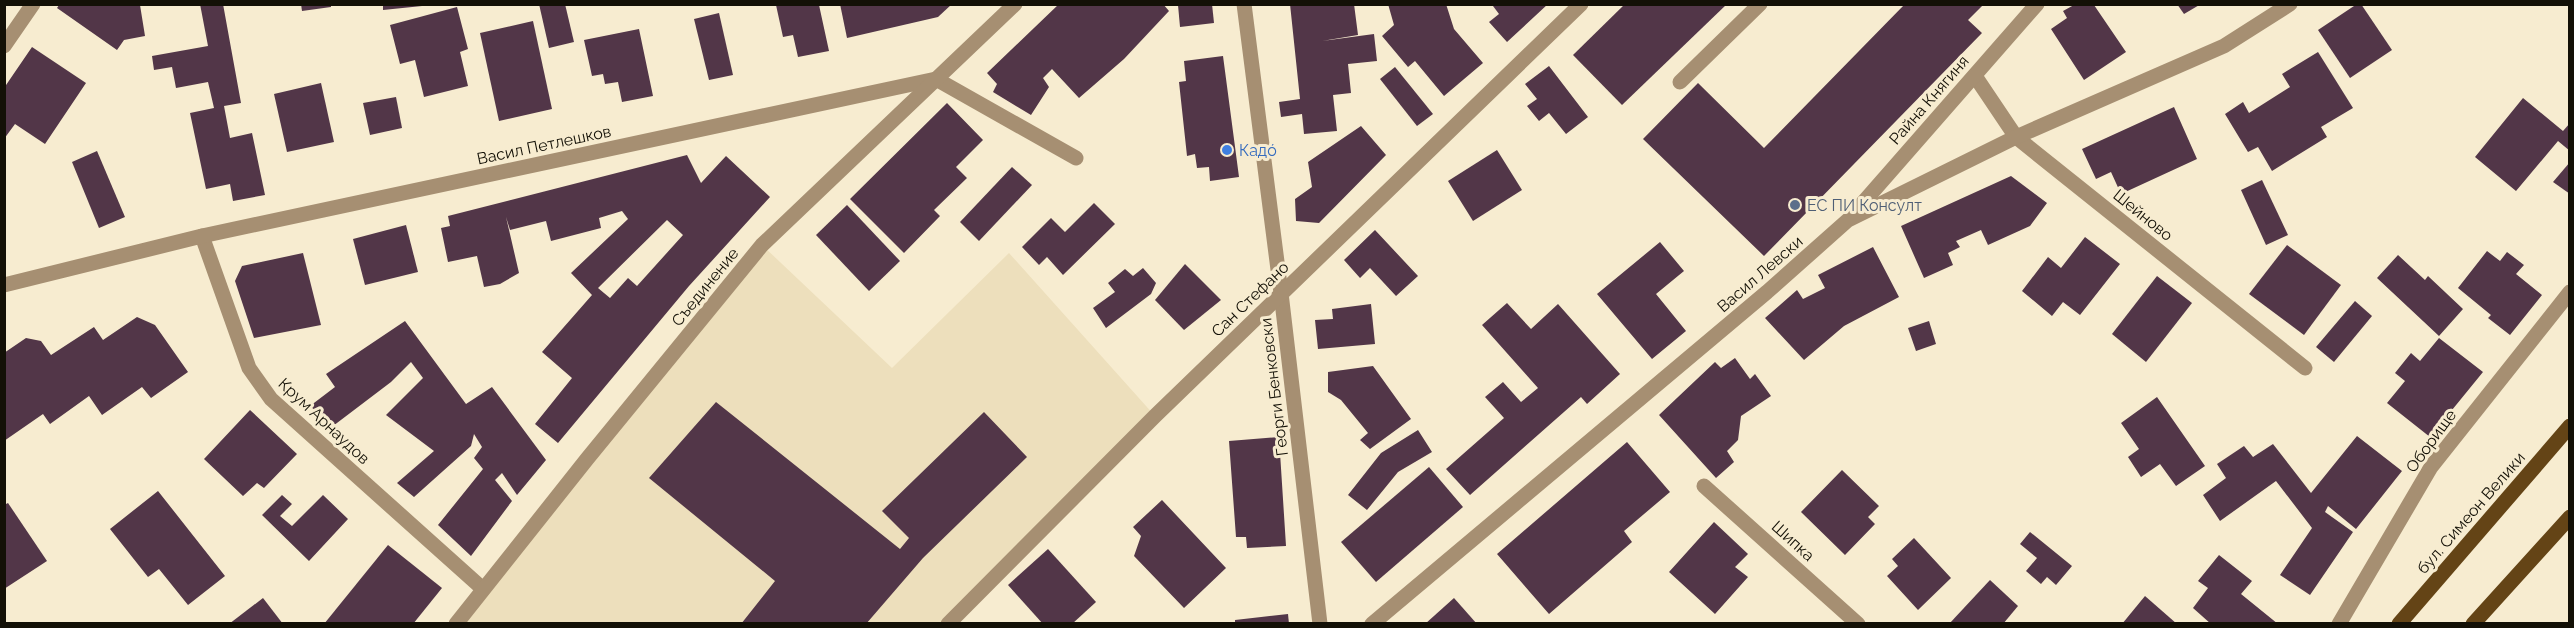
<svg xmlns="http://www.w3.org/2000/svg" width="2574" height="628" viewBox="0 0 2574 628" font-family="Raleway,sans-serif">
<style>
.built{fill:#eddfbc}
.building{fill:#523648;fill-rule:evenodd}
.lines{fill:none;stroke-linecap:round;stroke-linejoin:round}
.minor{stroke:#a68f72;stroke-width:15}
.major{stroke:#644416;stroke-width:15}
.shop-dot{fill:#3f7fe0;stroke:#f7ecd0;stroke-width:2}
.service-dot{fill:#5c6f8a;stroke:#f7ecd0;stroke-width:2}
.labels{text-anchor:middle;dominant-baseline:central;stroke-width:6;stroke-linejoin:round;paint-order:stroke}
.street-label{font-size:16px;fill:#131006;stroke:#f7ecd0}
.shop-label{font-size:16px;fill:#366cbe;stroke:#f7ecd0;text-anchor:start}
.service-label{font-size:16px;fill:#4e5e75;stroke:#f7ecd0;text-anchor:start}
</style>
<rect width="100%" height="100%" fill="#f7ecd0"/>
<path class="built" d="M762,245l130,123 117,-115 146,163 -207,207 -492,1z"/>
<g class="building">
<path d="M200,4h23l18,99 -17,3 6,32 22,-5 13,62 -32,6 -3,-17 -24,5 -16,-76 24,-5 -6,-26 -32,6 -4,-21 -18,3 -2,-14 56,-10z"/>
<path d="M301,4h30v3l-29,4z"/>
<path d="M383,4h39v2l-39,4z"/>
<path d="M539,4h26l9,38 -25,6z"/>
<path d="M840,4h112l-14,13 -91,21z"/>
<path d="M1059,4h104l6,7 -45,48 -45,39 -27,-29 -9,9 6,9 -18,28 -38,-23 4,-8 -10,-11z"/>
<path d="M1212,4l2,19 -34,4 -2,-22z"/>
<path d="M1290,4h64l4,31 -36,6 52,-7 3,27 -29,3 3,29 -18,2 4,36 -33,3 -2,-20 -21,3 -2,-15 21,-3z"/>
<path d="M1388,4h58l8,25 29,34 -39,33 -29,-35 -7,6 -26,-31 12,-11z"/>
<path d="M1495,4h53l-41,38 -18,-20 10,-8 -6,-8z"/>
<path d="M1625,4h102l-105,101 -49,-50z"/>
<path d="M2177,4h24l-17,10z"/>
<path d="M2357,4h4l31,46 -42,28 -32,-48z"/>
<path d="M59,5h81l5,31 -21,4 -7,10 -60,-42z"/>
<path d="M776,5h43l10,46 -31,6 -5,-22 -10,2z"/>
<path d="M1904,5h79l-15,15 14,13 -218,223 -121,-117 55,-56 66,65z"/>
<path d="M2074,5h20l32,47 -42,28 -33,-51 16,-11 -4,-7z"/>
<path d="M457,7l11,42 -8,3 8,34 -44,11 -9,-37 -15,4 -10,-39z"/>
<path d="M719,13l14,62 -24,5 -15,-61z"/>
<path d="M533,21l19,88 -53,12 -19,-88z"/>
<path d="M639,29l14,67 -31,6 -4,-20 -13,2 -2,-10 -11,2 -8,-36z"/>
<path d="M32,47l54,36 -41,61 -30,-20 -11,15v-51z"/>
<path d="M2318,52l35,56 -32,19 6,10 -55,34 -14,-24 -10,5 -23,-38 18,-12 6,11 41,-26 -8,-13z"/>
<path d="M1223,56l16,121 -29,4 -1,-14 -12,1 -2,-14 -8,2 -8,-74 7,-1 -2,-20z"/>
<path d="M1549,66l39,51 -22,17 -17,-21 -10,8 -12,-15 10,-7 -12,-15z"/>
<path d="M1395,67l38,47 -16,12 -37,-47z"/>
<path d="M321,83l13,59 -47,10 -13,-58z"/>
<path d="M396,97l6,31 -32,7 -7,-32z"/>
<path d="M2523,98l40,33 7,-8v28l-12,-10 -42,50 -41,-34z"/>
<path d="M947,103l36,37 -27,27 11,11 -33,32 6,6 -36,37 -54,-54z"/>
<path d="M2174,107l23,52 -76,35 -10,-22 -15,7 -14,-30z"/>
<path d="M1361,126l25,29 -67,68 -23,-2 -1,-22 17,-12 -4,-25z"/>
<path d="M1497,150l25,40 -49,31 -25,-40z"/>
<path d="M97,151l28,66 -26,11 -27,-66z"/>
<path d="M687,155l14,28 25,-27 44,41 -81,89 -131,157 -23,-19 37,-46 -30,-26 50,-57 -21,-22 57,-54 -6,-8 -23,7 2,10 -50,13 -5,-20 -36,9 -4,-13 13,56 -19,11 -16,3 -7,-31 -29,6 -7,-34 9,-2 -2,-10zM667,220l16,15 -46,51 -9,-8 -18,20 -12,-10z"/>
<path d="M2570,162v32l-17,-12z"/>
<path d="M1012,167l20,18 -53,56 -19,-19z"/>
<path d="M2011,176l36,27 -17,23 -42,19 -7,-15 -25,11 4,6 -12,6 5,12 -29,13 -23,-52z"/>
<path d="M2262,180l26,55 -22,10 -25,-55z"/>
<path d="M1094,203l21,21 -52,51 -16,-18 -8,8 -17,-18 29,-29 14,14z"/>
<path d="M847,205l53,56 -31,30 -53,-56z"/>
<path d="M406,225l12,47 -53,13 -12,-46z"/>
<path d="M1375,230l43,46 -22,20 -26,-28 -10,10 -16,-18z"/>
<path d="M2085,237l35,27 -40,51 -17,-13 -11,14 -30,-25 26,-34 13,11z"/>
<path d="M1660,242l24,29 -28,23 30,37 -34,28 -55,-65z"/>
<path d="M2287,245l54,40 -37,50 -55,-41z"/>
<path d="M1873,247l26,50 -55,29 -40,34 -39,-42 32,-28 6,9 22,-11 -7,-13z"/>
<path d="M2487,251l13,10 7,-9 17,13 -8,9 26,21 -32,40 -22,-17 3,-3 -33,-27z"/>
<path d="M303,253l18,72 -67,13 -19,-57 7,-15z"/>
<path d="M2398,255l27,25 3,-4 35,33 -24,27 -62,-58z"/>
<path d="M1185,264l36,36 -37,30 -29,-30z"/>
<path d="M1143,268l13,15 -5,11 -45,34 -13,-20 22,-16 -7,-9 17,-14 8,7z"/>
<path d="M2157,276l35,27 -46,59 -34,-28z"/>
<path d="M2355,301l17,15 -38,46 -18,-15z"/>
<path d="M1507,303l24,26 27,-25 62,70 -33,30 -6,-7 -111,98 -24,-26 58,-51 -19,-21 18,-15 18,20 17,-14 -56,-63z"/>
<path d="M1371,304l4,40 -57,5 -3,-29 18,-1 -1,-10z"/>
<path d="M137,317l18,8 33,47 -37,26 -9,-11 -40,28 -13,-19 -39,28 -7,-10 -39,27v-88l22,-15 15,3 10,14 43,-28 9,13z"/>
<path d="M405,321l61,83 26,-17 54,73 -29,35 -15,-22 -7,7 17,21 -41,55 -33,-31 45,-56 -9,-11 8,-11 -8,-13 -3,12 -57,51 -17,-14 37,-32 -48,-36 37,-37 -12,-16 -20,20 -58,44 -23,-20 25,-19 -9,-13z"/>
<path d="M1929,321l7,23 -20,7 -8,-23z"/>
<path d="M2439,338l44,34 -53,65 -43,-34 18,-22 -10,-8 16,-20 9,8z"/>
<path d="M1735,358l15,21 5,-5 16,22 -30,20 -3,24 -11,11 7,11 -18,16 -57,-63 56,-53 6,6z"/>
<path d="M1373,366l38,53 -41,30 -10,-9 8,-7 -27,-33 -13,-8v-20z"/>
<path d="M2157,397l48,69 -29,20 -16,-22 -19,13 -13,-20 11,-8 -18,-26z"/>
<path d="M716,402l184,147 9,-11 -27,-27 102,-99 43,45 -104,101 -57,66h-125l34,-43 -126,-103z"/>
<path d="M250,410l47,44 -33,34 -7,-5 -14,13 -39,-37z"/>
<path d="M1418,430l14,22 -34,20 -31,38 -19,-15 33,-42z"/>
<path d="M2357,436l45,35 -46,58 -28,-23 -3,6 28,20 -43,63 -30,-20 32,-47 -36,-47 -56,40 -17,-26 23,-17 -9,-14 27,-18 9,11 20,-13 38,49z"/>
<path d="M1279,437l7,109 -39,2 -1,-11h-10l-7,-96z"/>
<path d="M1627,442l43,50 -46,39 8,11 -83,72 -52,-60z"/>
<path d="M1429,467l34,40 -87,75 -35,-40z"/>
<path d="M1842,470l37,36 -11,11 7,7 -30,31 -44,-43z"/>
<path d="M158,491l67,85 -37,29 -29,-36 -11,8 -38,-48z"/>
<path d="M282,495l10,9 -12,12 12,10 31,-31 25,24 -39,42 -47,-46z"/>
<path d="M1162,500l64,68 -42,40 -50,-52 7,-20 -8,-9z"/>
<path d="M8,503l39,58 -43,28v-84z"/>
<path d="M1714,522l34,32 -13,13 13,10 -33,37 -46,-42z"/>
<path d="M2030,532l42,34 -16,19 -9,-8 -6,7 -15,-13 11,-13 -17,-14z"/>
<path d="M1914,538l37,40 -33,32 -31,-34 11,-10 -6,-7z"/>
<path d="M388,545l54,43 -29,36h-89z"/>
<path d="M1048,549l48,53 -24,22h-29l-35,-39z"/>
<path d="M2219,555l33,26 -11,13 37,30h-67l-18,-16 15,-20 -10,-7z"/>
<path d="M1990,580l28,26 -15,18h-54z"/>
<path d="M2145,596l32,28h-55z"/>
<path d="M263,598l20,26h-54z"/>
<path d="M1454,598l23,26h-52z"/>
<path d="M1288,614l1,10h-54v-4z"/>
</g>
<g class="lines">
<g class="minor">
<path d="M1244,4l37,289 39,331"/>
<path d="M4,46l29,-42"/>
<path d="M1975,76l41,61 289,231"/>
<path d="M1680,82l80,-78"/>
<path d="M1854,213l183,-209"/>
<path d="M202,236l47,132 22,31 212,190"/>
<path d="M4,285l198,-49 734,-157 140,79"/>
<path d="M1704,486l154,138"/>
<path d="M456,624l131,-165 175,-214 253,-241"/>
<path d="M948,624l207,-208 426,-412"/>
<path d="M1372,624l395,-332 81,-72 168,-83 208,-91 66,-42"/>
<path d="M2339,624l92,-157 139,-175"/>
</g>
<g class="major">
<path d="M2399,624l171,-198"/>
<path d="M2473,624l97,-107"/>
</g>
</g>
<circle class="shop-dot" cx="1227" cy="150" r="6"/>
<circle class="service-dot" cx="1795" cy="205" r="6"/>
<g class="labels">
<g class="street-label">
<text transform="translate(1929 100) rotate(-49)">Райна Княгиня</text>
<text transform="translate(544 145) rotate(-12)">Васил Петлешков</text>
<text transform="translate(2143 215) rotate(39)">Шейново</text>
<text transform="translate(1760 274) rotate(-41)">Васил Левски</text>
<text transform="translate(705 287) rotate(-51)">Съединение</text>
<text transform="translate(1250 299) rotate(-44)">Сан Стефано</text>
<text transform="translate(1274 387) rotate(-97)">Георги Бенковски</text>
<text transform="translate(324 421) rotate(43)">Крум Арнаудов</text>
<text transform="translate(2431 441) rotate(-54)">Оборище</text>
<text transform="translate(2471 513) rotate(-49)">бул. Симеон Велики</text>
<text transform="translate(1793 541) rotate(42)">Шипка</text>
</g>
<g class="shop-label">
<text x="1239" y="150">Кадó</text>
</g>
<g class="service-label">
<text x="1807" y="205">ЕС ПИ Консулт</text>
</g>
</g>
<rect width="2574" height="628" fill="none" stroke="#131006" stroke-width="12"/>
</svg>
